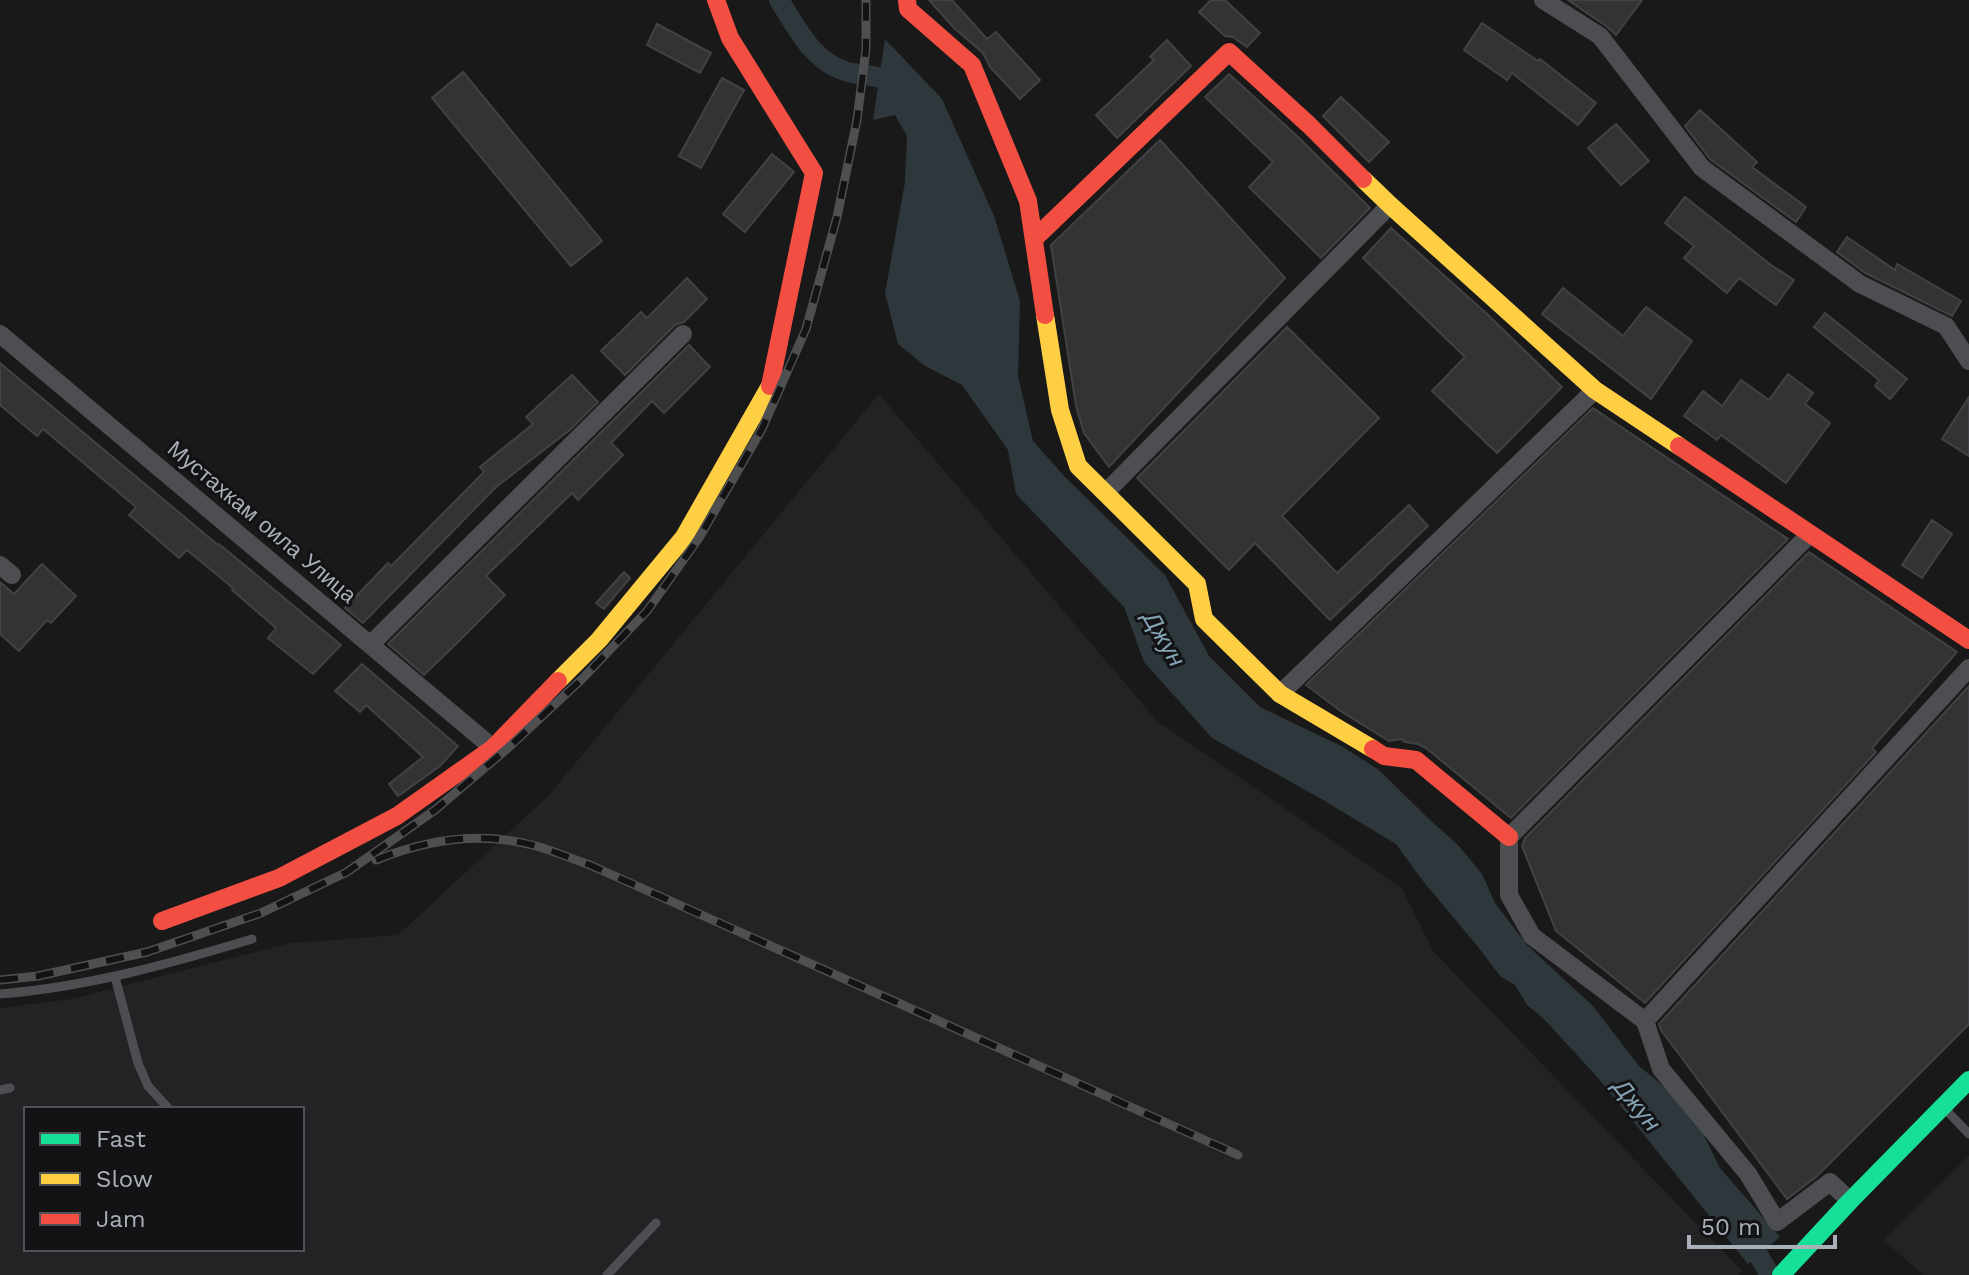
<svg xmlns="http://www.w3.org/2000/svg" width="1969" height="1275" viewBox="0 0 1969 1275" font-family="'Work Sans',sans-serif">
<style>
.built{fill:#232325;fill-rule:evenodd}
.water{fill:#2e373c}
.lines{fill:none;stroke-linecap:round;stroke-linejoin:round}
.canal{stroke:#2e373c;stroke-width:20}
.building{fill:#333334;stroke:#414245;stroke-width:2}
.lane{stroke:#4d4e51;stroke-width:9}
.street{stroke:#4d4e51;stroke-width:18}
.fast{stroke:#16e098;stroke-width:18}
.slow{stroke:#ffcf43;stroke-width:18}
.jam{stroke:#f24e42;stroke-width:18}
.rail-casing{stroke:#4d4f50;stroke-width:9}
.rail{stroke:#131315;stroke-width:6;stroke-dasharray:18;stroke-linecap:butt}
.labels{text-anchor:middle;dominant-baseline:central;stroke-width:6;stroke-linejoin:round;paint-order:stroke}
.street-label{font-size:22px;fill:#aab0b9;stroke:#131315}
.water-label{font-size:24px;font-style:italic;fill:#83a2b2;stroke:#131315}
</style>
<rect width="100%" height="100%" fill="#191919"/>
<g class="built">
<path d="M879,394l279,328 244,166 31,63 309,320 -4,4h-1738v-267l71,-9 220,-56 107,-8 152,-141zM26,1109h276v140h-276z"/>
<path d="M1969,1156v119h-46l-39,-35z"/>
</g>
<path class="water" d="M885,39l57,60 52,117 26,85 -2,75 15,65 32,36 100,98 44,81 51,51 83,40 36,23 51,50 28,25 24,29 13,29 33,43 65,60 46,60 21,17 35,34 25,51 60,69 -32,27 -149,-185 -57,-62 -15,-12 -12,-20 -15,-9 -21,-28 -56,-67 -27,-37 -78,-47 -106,-59 -68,-76 -20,-55 -108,-113 -8,-44 -46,-65 -37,-19 -27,-22 -13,-51 20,-111 2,-46 -12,-21 -22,5z"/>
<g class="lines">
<g class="canal">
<path d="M779,0c17,26 32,59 63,70 24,9 39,1 60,20"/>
<path d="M1744,1235l9,11 17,29"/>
</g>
</g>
<g class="building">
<path d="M929,0h23l35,39 9,-7 44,48 -20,19 -30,-32 -7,-14 -29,-25z"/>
<path d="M1211,0h14l35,33 -13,14 -14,-10 -8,-1 -26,-24z"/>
<path d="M1568,0h74l-26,35 -10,-9z"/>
<path d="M1482,23l56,38 2,-2 56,44 -18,22 -66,-52 -5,7 -43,-30z"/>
<path d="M657,24l54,29 -11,20 -53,-28z"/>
<path d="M1167,40l24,26 -74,72 -21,-23 58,-55 -4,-3z"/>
<path d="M463,72l139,169 -31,25 -139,-168z"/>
<path d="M1229,74l69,63 72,71 -49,50 -72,-71 24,-25 -68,-65z"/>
<path d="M722,78l22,12 -43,78 -22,-12z"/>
<path d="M1341,97l48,45 -20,20 -46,-46z"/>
<path d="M1700,110l57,52 -5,5 54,40 -10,15 -86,-63 -25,-33z"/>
<path d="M1616,124l33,37 -28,24 -33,-37z"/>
<path d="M1160,140l125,138 -176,189 -25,-34 -8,-27 -25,-161z"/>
<path d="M772,154l22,18 -49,60 -22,-18z"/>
<path d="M1685,197l86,68 23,15 -18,25 -37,-27 -12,15 -43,-35 10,-12 -29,-23z"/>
<path d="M1391,228l95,85 76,74 -65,66 -65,-62 33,-34 -102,-99z"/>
<path d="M1847,237l48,33 2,-6 64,37 -9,15 -87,-43 -28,-21z"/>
<path d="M687,278l20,21 -23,23 -9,3 -50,50 -24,-24 40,-39 6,6z"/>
<path d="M1563,288l60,48 23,-29 46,34 -41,58 -109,-85z"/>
<path d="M1825,313l82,66 -17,20 -15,-13 4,-6 -65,-53z"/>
<path d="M1287,327l92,91 -97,98 55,57 72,-68 19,21 -98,94 -75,-77 -26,27 -92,-92z"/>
<path d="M689,345l21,22 -46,46 -12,-12 -41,42 12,12 -45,45 -6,-7 -86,83 19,19 -46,46 -35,34 -36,-31z"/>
<path d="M0,363l218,182 1,-1 122,101 -28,29 -45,-36 8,-10 -44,-38 1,-2 -46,-38 -8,8 -50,-43 7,-8 -93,-78 -6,7 -37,-31z"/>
<path d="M1788,374l25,19 -8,11 25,19 -44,60 -65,-48 -4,5 -33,-24 19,-25 19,15 19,-26 28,20z"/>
<path d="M572,375l26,27 -27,27 -75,58 -133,136 -18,-15 43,-45 3,3 93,-94 -4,-5 53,-43 -7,-7z"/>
<path d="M1969,397v59l-27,-17z"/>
<path d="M1593,408l195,131 -277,279 -85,-70 -8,-4 -13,-2 -4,-3 -12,2 -47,-29 -36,-27z"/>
<path d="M1932,520l20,14 -30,44 -20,-13z"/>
<path d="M1809,552l148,100 -85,96 4,4 -231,251 -89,-72 -34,-85 3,-8z"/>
<path d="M42,564l34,32 -25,27 -4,-3 -28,31 -19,-17v-52l14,12z"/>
<path d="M624,572l6,6 -26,31 -8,-6z"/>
<path d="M362,664l96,82 -18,20 -42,30 -9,-12 34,-27 -57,-52 -6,7 -25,-21z"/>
<path d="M1969,686v338l-153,153 -29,22 -126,-169 -2,-6z"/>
</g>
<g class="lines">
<g class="lane">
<path d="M115,977l23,86 10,23 21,23"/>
<path d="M0,994c87,-7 169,-30 252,-55"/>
<path d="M0,1090l10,-2"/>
<path d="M1946,1110l23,24"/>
<path d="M607,1275l49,-52"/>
</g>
<g class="street">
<path d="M1543,0l57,36 102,132 158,116 86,42 23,35"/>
<path d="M0,334l493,414"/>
<path d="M1106,492l284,-287"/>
<path d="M1810,534l-301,303v58l23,41 113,85 16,48 87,105 29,48 53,-40 20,19"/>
<path d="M0,565l12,10"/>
<path d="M371,644l312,-310"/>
<path d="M1280,694l315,-304"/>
<path d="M1645,1021l324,-353"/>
</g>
<path class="fast" d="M1781,1275l69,-74 119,-121"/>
<g class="slow">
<path d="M1363,179l27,26 205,185 84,56"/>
<path d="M1045,315l15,95 18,56 119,118 7,35 76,75 93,55"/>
<path d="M558,681l41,-41 85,-103 86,-151"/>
</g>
<g class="jam">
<path d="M716,0l14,38 84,135 -44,213"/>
<path d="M907,0l1,9 64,56 56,136 17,114"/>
<path d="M1034,239l195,-187 80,73 54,54"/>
<path d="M1679,446l290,194"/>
<path d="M1373,749l11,7 32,4 93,77"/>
<path d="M162,921l117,-43 118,-62 96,-68 65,-67"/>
</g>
<g class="rail-casing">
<g id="rail">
<path d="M376,860c52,-21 106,-29 160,-14 18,5 36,13 54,19l648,290"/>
<path d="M0,980l38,-4 109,-24 114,-39 86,-41 88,-62 73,-62 74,-69 65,-68 52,-73 63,-109 44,-100 31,-112 20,-97 9,-71v-49"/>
</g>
</g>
<use href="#rail" class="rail"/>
</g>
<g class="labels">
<g class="street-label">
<text transform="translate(262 522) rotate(40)">Мустахкам оила Улица</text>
</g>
<g class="water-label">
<text transform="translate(1164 639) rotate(60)">Джун</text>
<text transform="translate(1637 1105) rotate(51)">Джун</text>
</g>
</g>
<rect x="24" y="1107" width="280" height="144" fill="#131315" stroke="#4f5257" stroke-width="2"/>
<rect x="40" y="1133" width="40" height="12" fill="#16e098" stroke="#4f5257" stroke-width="2"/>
<text x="96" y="1147" font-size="24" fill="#aab0b9">Fast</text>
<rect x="40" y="1173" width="40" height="12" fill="#ffcf43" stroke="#4f5257" stroke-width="2"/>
<text x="96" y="1187" font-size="24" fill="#aab0b9">Slow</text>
<rect x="40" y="1213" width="40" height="12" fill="#f24e42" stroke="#4f5257" stroke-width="2"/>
<text x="96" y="1227" font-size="24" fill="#aab0b9">Jam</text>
<path d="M1689 1235v12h146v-12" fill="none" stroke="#aab0b9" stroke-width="4"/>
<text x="1701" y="1235" font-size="24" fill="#aab0b9" stroke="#131315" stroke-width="6" paint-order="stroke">50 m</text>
</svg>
